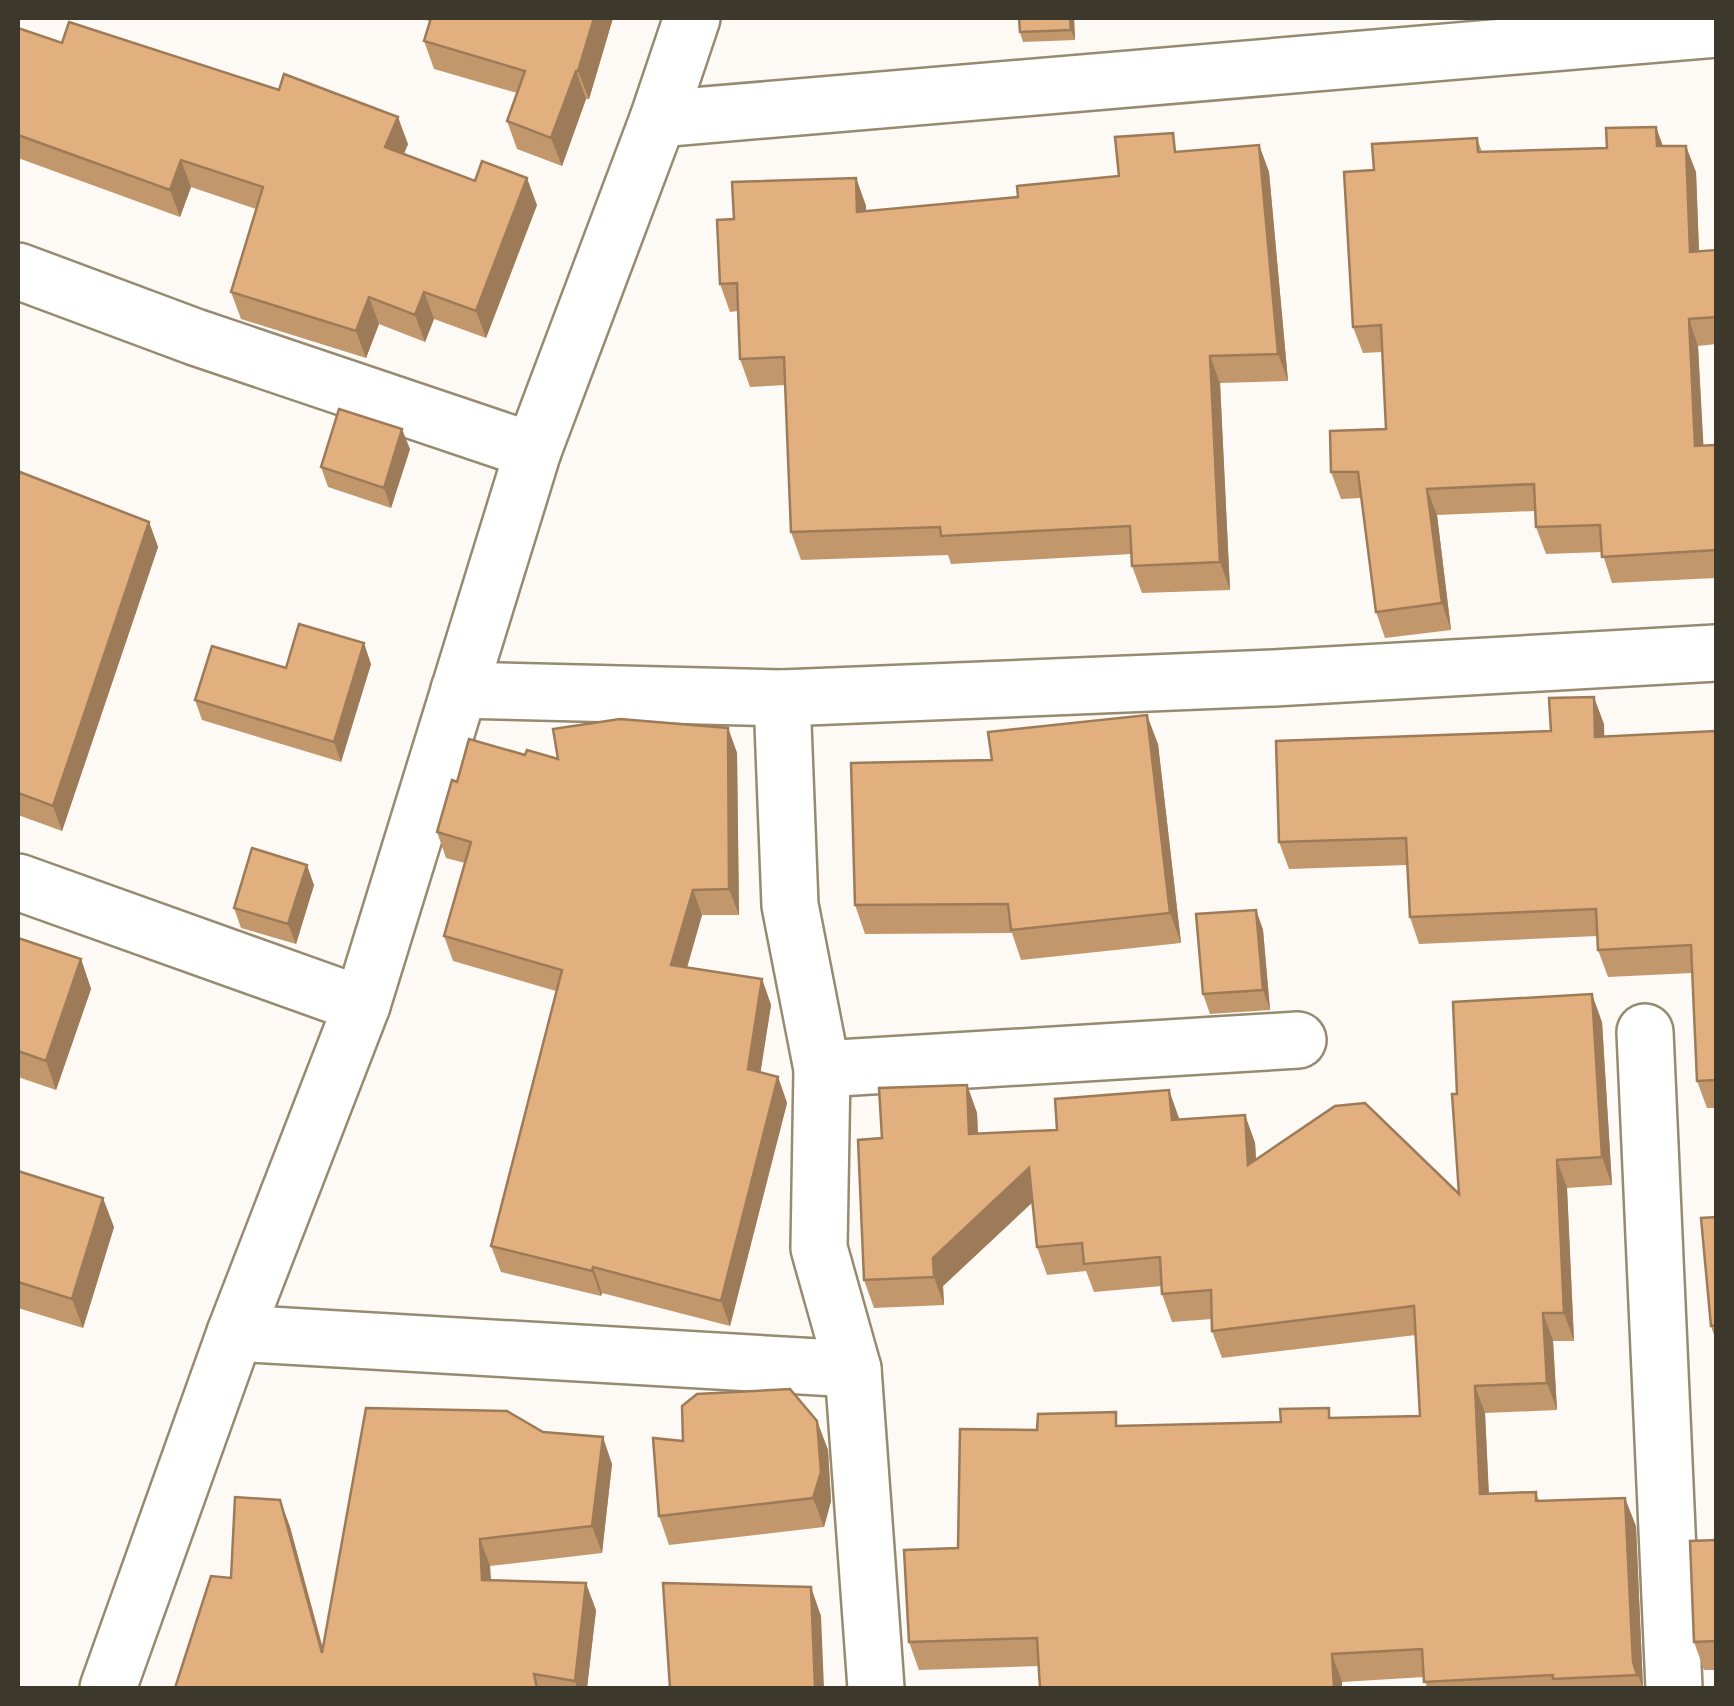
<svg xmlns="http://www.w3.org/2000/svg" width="1734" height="1706" viewBox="0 0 1734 1706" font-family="'Fira Sans',sans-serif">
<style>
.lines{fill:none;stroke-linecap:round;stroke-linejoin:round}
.street-casing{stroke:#968b70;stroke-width:60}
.street{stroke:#fff;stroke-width:55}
.wall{fill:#c2976c}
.shaded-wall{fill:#9e7b58}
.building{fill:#e2b07e;stroke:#9e7b58;stroke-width:2.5}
</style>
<rect width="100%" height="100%" fill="#fdfaf5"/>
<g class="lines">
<g class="street-casing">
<g id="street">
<path d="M658,119l1058,-90"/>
<path d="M18,271l177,66 338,114"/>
<path d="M459,690l323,8 492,-20 442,-25"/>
<path d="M782,698l8,207 32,164 -3,179 34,121 23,319"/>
<path d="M18,882l344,123"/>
<path d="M1645,1032l29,656"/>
<path d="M822,1069l476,-29"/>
<path d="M235,1333l618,36"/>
<path d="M108,1688l127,-355 127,-328 171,-554 125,-332 34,-101"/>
</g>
</g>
<use href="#street" class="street"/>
</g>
<g class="wall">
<path d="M417,18h196l-24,81h-3l-24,67 -45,-17 -10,-28 10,-28 -83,-24 -10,-28 6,-20z"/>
<path d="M1019,18h55l1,22 -52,2 -3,-10z"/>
<path d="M18,28l44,15 346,101 -4,10 133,51 -51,133 -52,-19 -9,23 -46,-18 -13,34 -125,-39 -10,-27 25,-83 -65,-22 -11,30 -162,-59z"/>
<path d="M1656,127l7,19 33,26 3,79 17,-1v94l-18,2 5,100 13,-1v133l-104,5 -10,-31 -56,2 -10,-27 -1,-16 -98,4 14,115 -66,8 -9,-26 -15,-114 -20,1 -10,-27 55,-43 -4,-77 -19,1 -10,-26 21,-157 103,-32 5,14 125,-4z"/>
<path d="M1259,145l10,27 19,209 -68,2 10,207 -88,3 -10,-27 -1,-12 -180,10 -3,-9 -147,5 -10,-28 -6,-147 -35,2 -10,-28 -2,-48 -8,1 -10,-28 14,-65 122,-41 10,28v5l152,-14 101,-21 60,-25z"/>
<path d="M410,449l-19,59 -63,-21 -7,-20z"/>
<path d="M18,479l131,43 9,25 -96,284 -44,-16z"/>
<path d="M371,664l-30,98 -139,-42 -7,-20 91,-32z"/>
<path d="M1604,724v13l112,-2v373h-9l-10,-27 -5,-108 -84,4 -10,-27 -1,-14 -178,8 -9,-27 -3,-52 -118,4 -10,-27 272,-111z"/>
<path d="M728,728l9,25 2,162h-37l-15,53 75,11 9,26 -11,68 18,4 9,26 -57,223 -128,-33 -1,3 -100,-24 -10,-26 65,-255 -103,-30 -9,-25 21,-73 -19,-5 -9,-26 20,-50 68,-27 33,4z"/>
<path d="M1158,744l23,199 -160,17 -9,-27 -147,1 -10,-29 137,-145z"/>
<path d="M314,885l-18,59 -55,-16 -7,-20z"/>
<path d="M1256,910l7,20 7,80 -60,4 -7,-20z"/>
<path d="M18,938l63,21 10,30 -35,101 -38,-13z"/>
<path d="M1602,1022l10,163 -45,3 7,153h-21l4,69 -72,3 4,81 47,-2 3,9 97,25 7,162h-216l-3,-11 -82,5 -303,-16 -120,4 -10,-28 49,-94 79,-118 84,-4 160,-4 51,-4 88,-2 -4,-81 -194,23 -10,-27v-12l-40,3 -10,-28v-8l-68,6 -8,-21 -39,4 -10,-28 -4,-45 -90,84 1,19 -70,3 -10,-28 18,-142 85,-53 10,28 1,21 79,-4 188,-15 10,28 1,16 203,35 -2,-100z"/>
<path d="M18,1171l96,56 -31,101 -65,-20z"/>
<path d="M1716,1217v124l-5,-15z"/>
<path d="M817,1421l11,29 3,51 -7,26 -155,18 -10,-29 24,-75z"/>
<path d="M543,1432l69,32 -10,89 -112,13 1,15 105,29 -9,78h-412l56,-110 49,-78 10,27 33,121z"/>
<path d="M1716,1540v130h-12l-10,-28z"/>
</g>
<g class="shaded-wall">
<path d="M594,18h19l-24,81 -11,-28z"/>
<path d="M1070,18h4l1,22 -4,-10z"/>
<path d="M576,71l10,28 -24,67 -11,-28z"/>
<path d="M398,117l10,27 -13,30 -10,-27z"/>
<path d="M1656,127l9,26 -8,-7z"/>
<path d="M1259,145l10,27 19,209 -10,-27z"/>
<path d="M1686,146l10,26 4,106 -10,-26z"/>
<path d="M181,160l10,27 -11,30 -10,-27z"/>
<path d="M527,178l10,27 -51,133 -10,-27z"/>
<path d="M856,178l10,28 1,33 -10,-27z"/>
<path d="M424,292l10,27 -9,23 -10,-27z"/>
<path d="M369,297l10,27 -13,34 -10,-27z"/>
<path d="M1689,319l9,27 7,127 -10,-27z"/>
<path d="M1210,356l10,27 10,207 -10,-28z"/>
<path d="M402,429l8,20 -19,59 -7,-20z"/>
<path d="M1427,489l10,26 14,115 -9,-27z"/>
<path d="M149,522l9,25 -96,284 -9,-25z"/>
<path d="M364,643l7,21 -30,98 -7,-20z"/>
<path d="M1594,697l10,27 1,40 -10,-27z"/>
<path d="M1147,715l11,29 23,199 -11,-30z"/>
<path d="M728,728l9,25 2,162 -10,-26z"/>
<path d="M307,865l7,20 -18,59 -8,-20z"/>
<path d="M693,890l9,25 -22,76 -9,-26z"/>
<path d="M1256,910l7,20 7,80 -7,-20z"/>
<path d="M81,959l10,30 -35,101 -10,-29z"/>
<path d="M762,979l9,26 -14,90 -9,-26z"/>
<path d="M1592,994l10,28 10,163 -10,-28z"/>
<path d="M778,1077l9,26 -57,223 -9,-25z"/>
<path d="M967,1085l10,28 2,49 -10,-28z"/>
<path d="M1169,1090l10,28 3,30 -10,-28z"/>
<path d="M1245,1115l10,28 3,49 -10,-27z"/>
<path d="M1557,1160l10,28 7,153 -10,-28z"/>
<path d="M1029,1168l10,28 -96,90 1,19 -10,-28 -1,-19z"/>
<path d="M103,1198l11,29 -31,101 -11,-29z"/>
<path d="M593,1267l9,26 -1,3 -9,-25z"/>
<path d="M1543,1313l10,28 4,69 -10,-27z"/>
<path d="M1475,1386l10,27 5,109 -10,-28z"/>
<path d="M817,1421l11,29 3,51 -7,26 -11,-29z"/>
<path d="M603,1437l9,27 -10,89 -10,-27z"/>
<path d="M1625,1498l11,28 7,162 -10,-26z"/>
<path d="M280,1500l10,27 41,153 -9,-27z"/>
<path d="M480,1539l10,27 2,41 -10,-27z"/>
<path d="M586,1583l10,27 -9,78h-10l-2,-7z"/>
<path d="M811,1587l10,29 3,72h-9z"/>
<path d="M1332,1654l10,28v6h-8z"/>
</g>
<g class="building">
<path d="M431,18h163l-16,53h-2l-25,67 -44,-17 18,-50 -101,-30z"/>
<path d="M1019,18h51l1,12 -51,2z"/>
<path d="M69,22l210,68 5,-16 114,43 -13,30 90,34 7,-20 45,17 -51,133 -52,-19 -9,23 -46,-18 -13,34 -125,-39 32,-105 -82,-27 -11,30 -152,-55v-107l44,15z"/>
<path d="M1656,127l1,19h29l4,106 26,-2v67l-27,2 6,127 21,-1v105l-114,7 -2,-32 -64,2 -2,-43 -107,5 15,114 -66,9 -18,-140h-27l-1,-41 56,-2 -5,-104 -28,2 -9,-155 30,-2 -2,-26 105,-6 1,14 129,-4 -1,-20z"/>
<path d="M1173,133l2,19 84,-7 19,209 -68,2 10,206 -88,4 -2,-40 -189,10 -1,-9 -149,5 -7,-175 -44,2 -3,-76 -17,1 -3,-64 17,-1 -2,-37 124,-4 1,34 161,-15 -1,-11 102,-10 -4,-39z"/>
<path d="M339,409l63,20 -18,59 -63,-21z"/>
<path d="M20,472l129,50 -96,284 -35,-13v-314z"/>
<path d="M299,624l65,19 -30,99 -139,-42 17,-54 74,22z"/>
<path d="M1594,697l1,40 120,-6 1,26v323l-19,1 -6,-136 -93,5 -2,-41 -186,8 -4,-79 -127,4 -3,-101 275,-10 -2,-33z"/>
<path d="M1147,715l23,198 -159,17 -3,-26 -153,1 -4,-142 141,-3 -4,-28z"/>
<path d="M620,719l108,9 1,161 -36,1 -22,75 91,14 -14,90 30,8 -57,224 -128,-34 -1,4 -101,-25 71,-276 -118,-34 27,-94 -34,-10 15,-52 5,2 12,-43 56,16 2,-5 31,9 -5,-30z"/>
<path d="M252,848l55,17 -19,59 -54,-16z"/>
<path d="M1256,910l7,80 -60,4 -7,-80z"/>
<path d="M18,938l63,21 -35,102 -28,-10z"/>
<path d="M1592,994l10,163 -45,3 7,153h-21l4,70 -72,3 5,108 56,-2v9l89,-3 8,164 4,13 -84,4v-4l-129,7 -2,-33 -90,5 2,34h-294l-3,-50 -128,4 -5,-92 54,-2 2,-119 77,1 1,-16 78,-2v14l165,-4 -1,-13 49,-1v10l91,-2 -6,-110 -202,25 -1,-41 -49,4 -2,-37 -76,7 -2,-21 -45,4 -8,-79 -96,90 1,19 -70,3 -6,-140 24,-2 -3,-50 88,-3 2,49 88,-4 -2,-31 114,-9 3,30 73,-5 3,50 87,-59 30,-3 94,91 -7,-100h5l-4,-92z"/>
<path d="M18,1171l85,27 -31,101 -54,-17z"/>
<path d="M1716,1217v108l-5,1 -10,-108z"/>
<path d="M790,1389l27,32 4,51 -8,26 -154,18 -6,-78 30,3 -1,-35 15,-12z"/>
<path d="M366,1408l141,3 36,21 60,5 -11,89 -112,13 2,41 104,3 -11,98 -41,-7 3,14h-362l36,-112 20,2 4,-81 45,3 42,153z"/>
<path d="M1716,1540v101l-22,1 -4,-101z"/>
<path d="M663,1583l148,4 4,101h-145z"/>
</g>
<rect width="1734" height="1706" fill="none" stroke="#3c382c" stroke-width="40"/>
</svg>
